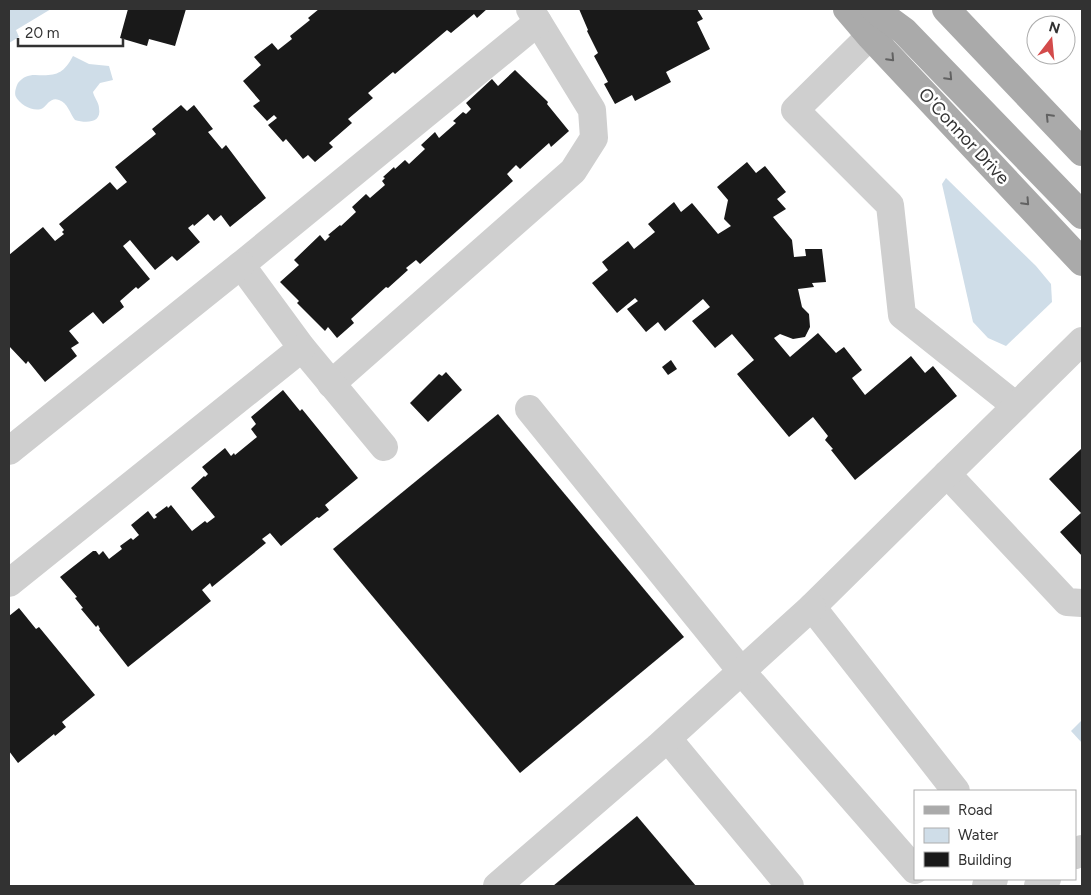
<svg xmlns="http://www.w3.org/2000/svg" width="1091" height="895" viewBox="0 0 1091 895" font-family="Figtree,sans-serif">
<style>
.water{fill:#cfdde8}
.building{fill:#191919}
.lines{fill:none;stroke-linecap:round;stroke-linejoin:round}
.minor{stroke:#cfcfcf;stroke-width:28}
.major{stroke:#aaa;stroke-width:28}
.oneway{stroke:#626262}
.labels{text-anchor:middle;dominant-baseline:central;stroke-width:5;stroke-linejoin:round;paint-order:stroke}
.street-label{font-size:18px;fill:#323232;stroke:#fff}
</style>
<rect width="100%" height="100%" fill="#fff"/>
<g class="water">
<path d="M9,9h42l-35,21 3,7 -10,6z"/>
<path d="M73,56l16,8 20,2 4,14 -13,3 -7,9c1,5 6,11 6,16 3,16 -14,15 -24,12 -5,-6 -7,-17 -16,-20 -8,-3 -11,4 -16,8 -8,5 -23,-3 -27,-11 -2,-4 0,-10 2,-14 5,-6 10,-8 17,-8 20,1 28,0 38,-19z"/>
<path d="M946,178l90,88 15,18 1,18 -46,44 -18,-8 -15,-16 -31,-138z"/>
<path d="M1082,720v23l-11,-12z"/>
</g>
<g class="building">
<path d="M128,9h58l-11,37 -26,-7 -2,7 -27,-8z"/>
<path d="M319,9h168l-10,9 -3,-4 -23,19 -4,-3 -52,44 -2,-2 -25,21 5,5 -25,21 4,4 -23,20 4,4 -18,15 -7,-7 -5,4 -17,-20 -3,3 -15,-17 9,-7 -3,-3 -7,6 -14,-15 7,-5 -17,-20 18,-16 -7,-8 18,-14 6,7 14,-11 -2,-3 20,-16 -2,-2z"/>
<path d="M579,9h118l6,10 -6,3 13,27 -44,23 5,10 -36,19 -3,-6 -17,9 -11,-20 4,-2 -14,-26 4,-3 -11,-22 1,-1z"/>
<path d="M515,70l33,32 -1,2 22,27 -18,16 -2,-4 -29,26 -4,-4 -9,9 6,7 -93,83 -4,-4 -10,8 2,2 -20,18 -2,-1 -35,32 3,4 -17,15 -9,-11 -3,4 -28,-28 2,-2 -19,-19 19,-17 -5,-5 26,-25 5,6 5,-5 -2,-1 12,-10 1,1 15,-14 -4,-5 14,-13 4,4 15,-13 -3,-4 3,-3 -2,-1 11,-10 1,2 10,-9 4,4 16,-15 -4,-4 14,-13 4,6 17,-15 -3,-2 10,-9 3,2 5,-5 -5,-6 26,-24 6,7z"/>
<path d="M181,105l6,6 7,-6 19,24 -5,3 14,17 4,-4 40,53 -36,29 -9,-12 -7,6 -6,-7 -14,12 -1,-2 -5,4 12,14 -23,19 -5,-5 -17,14 -25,-30 -7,6 27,33 -12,10 -2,-2 -16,14 4,6 -21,17 -10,-12 -24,19 10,12 -8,5 6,8 -32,26 -17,-21 -2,3 -17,-18v-91l34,-28 12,14 9,-7 -2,-2 2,-2 -5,-6 51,-42 7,8 10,-8 -12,-15 41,-33 -4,-5z"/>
<path d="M747,162l9,11 9,-7 21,26 -9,7 9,10 -13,8 19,23 2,17 12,-1 -1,-7h17l4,33 -14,1 2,4 -16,2 4,18 7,7 1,13 -5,10 -12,2 -13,-5 -6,4 16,19 28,-24 18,20 8,-6 18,23 -10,8 13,17 46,-39 14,17 8,-7 24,30 -102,84 -24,-30 2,-1 -8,-9 3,-4 -15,-19 -24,20 -52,-63 17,-14 -22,-26 -17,14 -23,-27 18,-14 -7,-8 -38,32 -7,-9 -12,10 -19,-23 11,-8 -3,-3 -18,15 -25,-30 16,-13 -6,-8 26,-21 6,8 21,-17 -7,-8 26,-22 7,10 11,-9 26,31 13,-8 -7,-7 4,-19 -11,-13z"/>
<path d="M671,360l6,9 -9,6 -6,-8z"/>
<path d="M446,372l16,18 -34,32 -18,-19 29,-29 3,2z"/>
<path d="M283,390l17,21 2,-2 56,69 -33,27 4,5 -10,8 -2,-1 -36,29 -11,-13 -8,6 4,4 -54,44 -2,-4 -8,7 9,11 -83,66 -29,-37 1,-1 -2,-4 -2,2 -15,-18 2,-1 -8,-10 2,-1 -17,-20 33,-26h3l3,4 4,-4 6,8 13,-10 -2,-3 11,-8 2,2 6,-5 -8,-10 17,-14 6,8 3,-2 -2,-2 12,-9 1,2 3,-3 21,26 13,-10 2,2 8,-6 -24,-29 13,-12 1,1 3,-3 -6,-7 23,-19 6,8 3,-3 1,2 22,-18 -6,-8 5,-5 -5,-7z"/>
<path d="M498,414l186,223 -164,136 -187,-224z"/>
<path d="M1081,449l1,1v106l-22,-24 21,-19 -32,-34z"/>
<path d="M19,608l17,21 3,-2 56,68 -33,27 4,5 -11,9 -1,-2 -36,29 -9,-12v-135z"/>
<path d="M637,816l59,70h-143z"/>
</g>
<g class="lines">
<g class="minor">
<path d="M870,36l-75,74 95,95 12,110 114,91"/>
<path d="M331,384l242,-213 21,-33 -2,-28 -62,-101"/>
<path d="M529,409l213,263 173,198"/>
<path d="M384,447l-82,-99 -61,-83 297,-243"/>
<path d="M9,451l232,-186"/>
<path d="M947,474l120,128 15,1"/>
<path d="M9,583l293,-235"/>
<path d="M668,739l122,147"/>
<path d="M956,791l-144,-184 270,-266"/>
<path d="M1075,855l7,-6"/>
<path d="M497,886l161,-139 154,-140"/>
<path d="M986,886l8,-7"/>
<path d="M1038,886l9,-7"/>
</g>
<g class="major">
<path d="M847,9l23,27 212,226"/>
<path d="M874,9l30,22 178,184"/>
<path d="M946,9l136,143"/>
</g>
</g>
<defs><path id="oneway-chevron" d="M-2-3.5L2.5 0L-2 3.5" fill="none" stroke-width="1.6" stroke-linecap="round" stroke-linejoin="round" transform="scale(1.25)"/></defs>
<g class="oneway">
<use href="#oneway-chevron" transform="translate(891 58) rotate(47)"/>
<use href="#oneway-chevron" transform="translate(949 77) rotate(46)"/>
<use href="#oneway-chevron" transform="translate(1049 117) rotate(-134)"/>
<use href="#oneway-chevron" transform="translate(1026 202) rotate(47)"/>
</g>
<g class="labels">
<g class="street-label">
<text transform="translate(964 136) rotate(47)">O'Connor Drive</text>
</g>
</g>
<rect width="1091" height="895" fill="none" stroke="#323232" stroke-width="20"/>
<rect x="914" y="790" width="162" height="90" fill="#ffffff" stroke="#adadad"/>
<rect x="924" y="806" width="25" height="8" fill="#aaaaaa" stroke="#adadad"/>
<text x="958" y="815" font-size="15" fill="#323232">Road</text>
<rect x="924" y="828" width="25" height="15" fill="#cfdde8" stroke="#adadad"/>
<text x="958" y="840" font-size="15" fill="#323232">Water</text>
<rect x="924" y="852" width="25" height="15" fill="#191919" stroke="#adadad"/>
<text x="958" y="865" font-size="15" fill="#323232">Building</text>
<g transform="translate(1051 40) rotate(16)"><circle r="24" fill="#ffffff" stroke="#adadad"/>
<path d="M0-4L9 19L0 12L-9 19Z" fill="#d34b4b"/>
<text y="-8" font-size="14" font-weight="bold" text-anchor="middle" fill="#323232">N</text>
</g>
<path d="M18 38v8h105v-8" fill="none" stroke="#323232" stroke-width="2.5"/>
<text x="25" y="38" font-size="15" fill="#323232" stroke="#ffffff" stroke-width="4" paint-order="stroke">20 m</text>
</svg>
